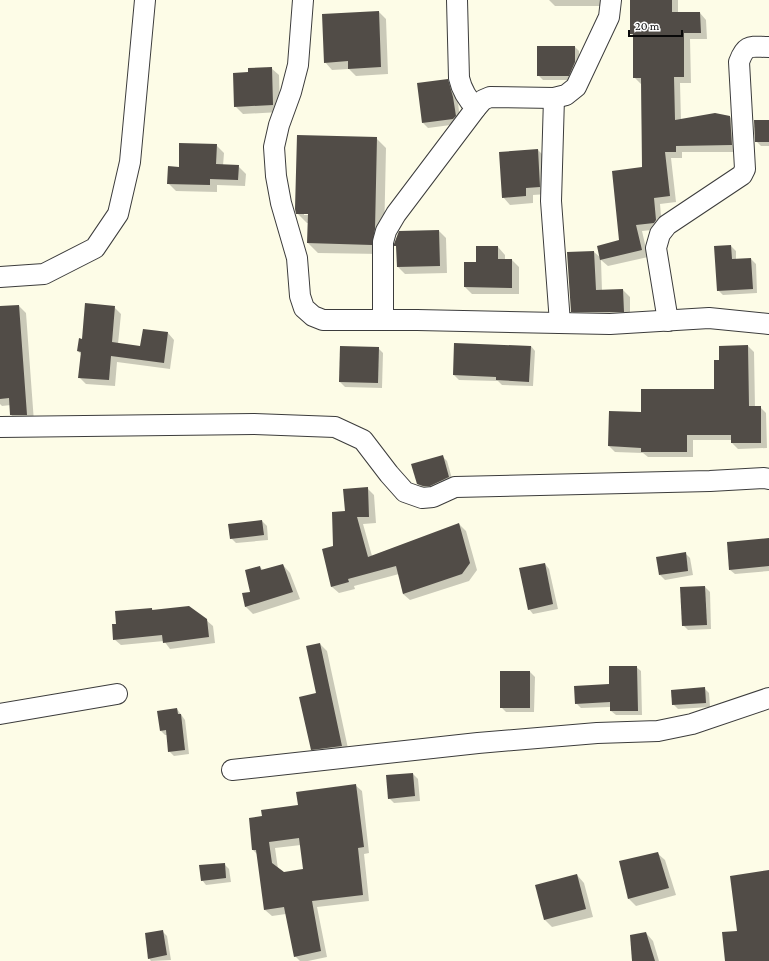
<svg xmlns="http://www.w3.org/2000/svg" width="769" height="961" viewBox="0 0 769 961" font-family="'Crimson Pro',serif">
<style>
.shadow{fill:#0003;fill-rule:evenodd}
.building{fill:#514c47;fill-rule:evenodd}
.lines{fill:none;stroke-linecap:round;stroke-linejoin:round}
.minor-casing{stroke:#3c3c3c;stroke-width:22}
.minor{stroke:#fff;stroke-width:20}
</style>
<rect width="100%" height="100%" fill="#fdfce7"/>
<g class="shadow">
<path d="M549,0h53v6h-47z"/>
<path d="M631,0h47v13h22l6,7 1,19h-17l1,44h-11l1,37 49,-3 7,7 1,28h-56v6h-11l5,44 -16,2 2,23 -1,2 -19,2 6,26 -40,9 -7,-6 1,31 21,-1 7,7v22h-51l-7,-8 22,-59 7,6 19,-17 23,-73 -2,-84 -7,-7v-41l-3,-2z"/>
<path d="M379,12l7,7 2,55 -32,2 -7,-7 -17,1 -7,-8z"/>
<path d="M575,47l4,4v16l-6,13h-30l-5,-5z"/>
<path d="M271,68l8,7 1,37 -37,2 -8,-8 14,-33z"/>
<path d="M447,81l5,4 6,17 2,19 -2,3 -30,4 -5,-5z"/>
<path d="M769,121v25h-8l-5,-5z"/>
<path d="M376,138l10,10 -2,92 -3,14 -63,-1 -10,-10 1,-20h-2l-10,-10zM304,213h9v2h-9z"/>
<path d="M216,145l8,8 -1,13h15l8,8 -1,12 -28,-1v7l-41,-1 -8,-8 12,-15z"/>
<path d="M538,150l7,7 2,37 -14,1v8l-23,2 -7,-8z"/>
<path d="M439,231l7,7 1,35 -42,1 -7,-7z"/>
<path d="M731,246l5,5v9l15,-1 5,5 1,29 -34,2 -5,-5z"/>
<path d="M498,247l7,8v5h7l7,7v27h-47l-7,-7 12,-24z"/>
<path d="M19,306l7,7 8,109h-15l-8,-7v-10l-9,1 -2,-2v-97z"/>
<path d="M114,307l7,7 -3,30 23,3 27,-14 6,7 -4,29 -53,-7 -2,24 -29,-2 -7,-7 2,-23 -3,-3 5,-11z"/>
<path d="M531,346l4,5 -2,35 -31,-1 -4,-4 -39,-1 -5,-5z"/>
<path d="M748,346l6,6 1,55h5l6,6 1,35 -29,1 -6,-6v-3h-39v17h-45l-5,-4 -28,-1 -6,-6 1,-34 32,1 73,-23z"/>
<path d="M378,348l5,5 -1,35 -37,-1 -5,-5z"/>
<path d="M442,456l5,5 6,21 -18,8 -12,-1 -5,-5z"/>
<path d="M367,488l7,7 2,28 -13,1 9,32 87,-32 7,7 11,39 -8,11 -59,19 -7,-6 -4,-20 -45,12 1,3 -16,4 -7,-6 2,-40 12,-35z"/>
<path d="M262,521l5,5 1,14 -32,3 -5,-5z"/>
<path d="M769,539v32l-34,3 -5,-4z"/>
<path d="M685,553l5,5 3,17 -28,5 -5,-5z"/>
<path d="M545,564l4,5 9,40 -25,5 -4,-5z"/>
<path d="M283,565l7,8 10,26 -47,15 -8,-8 15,-39 3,3z"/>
<path d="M705,587l5,5 1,37 -23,1 -5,-5z"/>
<path d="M152,609l2,2 52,9 7,6 2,17 -45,6 -6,-8 -43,4 -7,-6 3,-14z"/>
<path d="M320,644l7,7 22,102 -30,4 -8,-8 6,-55z"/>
<path d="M636,667l5,4 1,44h-26l-5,-4v-4l-30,1 -5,-5 34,-18z"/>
<path d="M530,672l5,5 -1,35h-28l-5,-5z"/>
<path d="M704,688l5,5 1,14 -32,2 -5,-5z"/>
<path d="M177,709l8,11 4,34 -15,2 -5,-5 -2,-16h-2l-4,-4z"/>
<path d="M413,774l5,5 2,22 -26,2 -5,-5z"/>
<path d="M355,785l7,6 7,62 -5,1 5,47 -52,6 10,50 -19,4h-8l-5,-5 -9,-42 -14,2 -7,-6 -7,-55 -5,-5 -3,-31 13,-2 36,-11zM301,845l3,25 -20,3 -6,-4 -3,-21z"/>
<path d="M657,853l8,7 11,35 -40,11 -7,-7z"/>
<path d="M224,864l5,5 2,13 -25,3 -4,-5z"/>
<path d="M577,875l7,8 9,34 -41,10 -7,-7 -9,-34z"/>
<path d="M162,931l5,5 4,24 -20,1 -2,-3z"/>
<path d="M646,933l7,8 6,20h-26z"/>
</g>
<g class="building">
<path d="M630,0h42v12h28l1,21h-17v44h-10l1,43 40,-7 15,3 2,29 -56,1v6h-11l5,44 -16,2 2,22 -2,3 -18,2 6,25 -42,10 -3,-14 22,-6 -7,-69 30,-4 -1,-89h-8v-44h-3z"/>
<path d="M379,11l2,56 -33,2v-8l-24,2 -2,-49z"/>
<path d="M537,46h38v16l-6,14h-32z"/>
<path d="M272,67l1,38 -39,2 -1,-34 15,-1v-4z"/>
<path d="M448,79l5,18 3,19 -3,3 -31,4 -5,-40z"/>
<path d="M754,120h15v22h-14z"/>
<path d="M297,135l80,2 -2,92 -3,16 -65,-2 1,-29h-12l-1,-5z"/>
<path d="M179,143l38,1 -1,20 23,1 -1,15 -28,-1v6l-43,-1 1,-18 11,1z"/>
<path d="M538,149l2,38 -14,1v8l-24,2 -3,-46z"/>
<path d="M439,230l1,36 -43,1 -1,-21h-2v-2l5,-13z"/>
<path d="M731,245l1,14 19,-1 2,31 -36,2 -3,-45z"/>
<path d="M476,246h22v13h14v29l-48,-1v-25h12z"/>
<path d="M594,251l2,39 27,-1 1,23h-53l-4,-60z"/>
<path d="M85,303l30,3 -3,36 28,4 3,-17 25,3 -4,31 -53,-7 -2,24 -31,-2 3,-26 -4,-1 2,-13 3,1z"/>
<path d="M19,305l8,110h-17l-1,-17 -9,1v-93z"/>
<path d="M454,343l77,3 -2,36 -33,-2v-3l-43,-2z"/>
<path d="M748,345l1,61h12v37h-30v-8h-44v17h-46v-4l-33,-2 1,-35 32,1v-23h73v-29h5v-14z"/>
<path d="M340,346l39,1 -1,36 -39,-1z"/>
<path d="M443,455l6,22 -19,9h-7l-6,-2 -6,-20z"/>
<path d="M368,487l1,30h-12l11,40 91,-34 11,40 -8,11 -59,20 -7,-28 -48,13 1,3 -18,5 -9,-38 11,-3 -1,-34 13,-1 -2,-22z"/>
<path d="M262,520l2,15 -34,4 -2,-15z"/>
<path d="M769,538v28l-40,4 -2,-28z"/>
<path d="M686,552l2,19 -29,4 -3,-18z"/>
<path d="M545,563l8,41 -25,6 -9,-42z"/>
<path d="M283,564l10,28 -48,15 -3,-14 8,-1 -5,-22 15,-4 1,4z"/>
<path d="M705,586l2,39 -25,1 -2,-39z"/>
<path d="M189,606l18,13 2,18 -46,6 -1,-8 -49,5 -1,-16h4l-1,-13 37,-3v2z"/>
<path d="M320,643l22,103 -31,4 -12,-53 17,-4 -10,-47z"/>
<path d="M609,666h28l1,45h-28v-9l-35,2 -1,-18 35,-2z"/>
<rect x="500" y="671" width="30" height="37"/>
<path d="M705,687l1,16 -34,2 -1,-15z"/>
<path d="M177,708l1,6h3l4,36 -17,2 -2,-22 -6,1 -3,-20z"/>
<path d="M413,773l2,23 -27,3 -2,-24z"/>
<path d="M356,784l8,63 -6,1 5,47 -51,6 9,50 -27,6 -10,-50 -20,3 -8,-60h-4l-3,-32 13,-2 -1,-6 37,-5 -2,-13zM299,838l4,31 -19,3 -12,-9 -3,-21z"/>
<path d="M658,852l11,36 -41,11 -9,-38z"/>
<path d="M225,863l1,15 -25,3 -2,-16z"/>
<path d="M769,870v91h-44l-3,-29 15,-1 -7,-55z"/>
<path d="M577,874l9,35 -42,11 -9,-35z"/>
<path d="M163,930l4,25 -19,4 -3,-26z"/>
<path d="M646,932l9,29h-23l-2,-26z"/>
</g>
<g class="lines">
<g class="minor-casing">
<g id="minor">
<path d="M303,0l-5,65 -7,27 -12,33 -5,22 2,29 5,27 16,55 3,38 4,12 9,8 10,4h94l193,4 99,-6 60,6"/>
<path d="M457,0l2,78c3,13 8,21 17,30"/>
<path d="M554,98l-3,103 9,122"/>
<path d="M0,277l44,-3 51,-26 23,-34 12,-52 15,-162"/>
<path d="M383,320v-78l3,-11 10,-17 80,-106 7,-8 7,-3 64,1 12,-3 10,-8 33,-70 2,-17"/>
<path d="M668,321l-12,-73 4,-14 7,-9 75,-50 3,-6 -6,-107c7,-19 12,-15 30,-15"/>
<path d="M0,427l254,-3 81,3 28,13 26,34 16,18 17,6 11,-1 22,-10 255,-6 54,-3 5,1"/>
<path d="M0,714l117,-20"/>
<path d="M232,770l246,-27 119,-10 61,-2 34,-7 77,-26"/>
</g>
</g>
<use href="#minor" class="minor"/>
</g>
<path d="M629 30v6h53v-6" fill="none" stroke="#090909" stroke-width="2"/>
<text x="635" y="30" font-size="12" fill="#090909" stroke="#ffffff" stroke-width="3" paint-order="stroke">20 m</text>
</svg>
